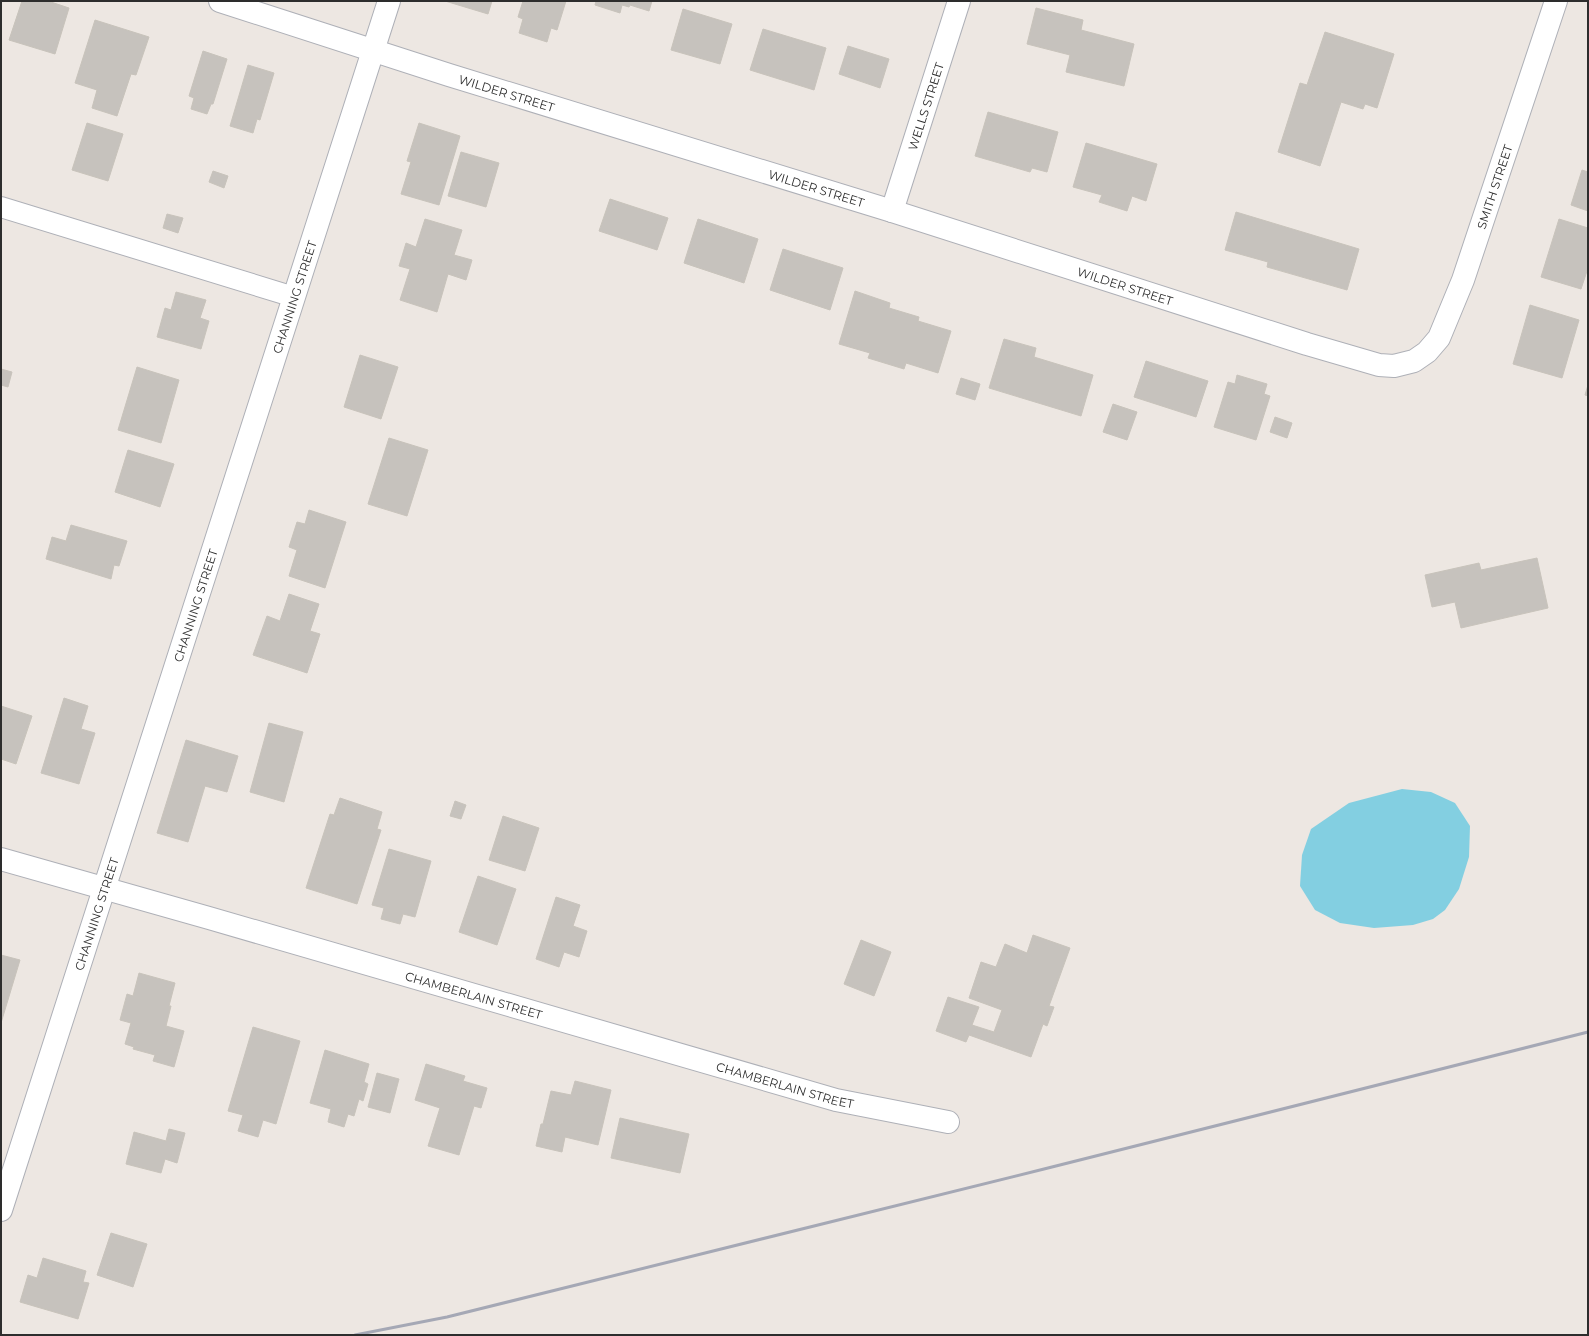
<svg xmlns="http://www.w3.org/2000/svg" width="1589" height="1336" viewBox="0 0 1589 1336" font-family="Montserrat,sans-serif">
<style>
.water{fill:#83cfe1}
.building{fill:#c6c2bd;stroke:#c8c3bb}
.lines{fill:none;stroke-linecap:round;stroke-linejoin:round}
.lane-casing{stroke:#aeb0b7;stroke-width:22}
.street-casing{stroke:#aeb0b7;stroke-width:24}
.lane{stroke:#fff;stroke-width:20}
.street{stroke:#fff;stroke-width:22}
.rail{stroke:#a5a8b5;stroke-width:3}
.labels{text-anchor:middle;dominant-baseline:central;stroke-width:3;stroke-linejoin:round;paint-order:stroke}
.street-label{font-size:12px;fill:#2d2d2d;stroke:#fff}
</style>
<rect width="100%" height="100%" fill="#ede7e2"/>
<path class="water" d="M1402,789l29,3 24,11 15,23 -1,31 -10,32 -14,21 -12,9 -20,6 -39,3 -34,-5 -25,-13 -15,-24 2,-31 9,-26 38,-26z"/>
<g class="building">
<path d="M22,1h26l21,7 -14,46 -46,-14z"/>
<path d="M445,1h47l-4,13z"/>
<path d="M523,1h43l-9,29 -6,-2 -4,14 -28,-9 4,-14 -5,-2z"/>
<path d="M596,1h56l-3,10 -19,-6 -1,2 -7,-2 -2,8 -25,-8z"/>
<path d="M1036,8l47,12 -2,10 53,14 -10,42 -58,-14 4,-17 -43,-11z"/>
<path d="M683,9l49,15 -12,40 -49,-14z"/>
<path d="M95,20l54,17 -13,38 -5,-1 -14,42 -25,-8 5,-18 -22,-7z"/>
<path d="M763,29l63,19 -12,42 -64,-20z"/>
<path d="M1325,32l69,22 -17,54 -12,-4 -2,5 -22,-7 -21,64 -42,-14 22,-69 7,2z"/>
<path d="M848,46l41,13 -9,29 -41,-14z"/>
<path d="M203,51l24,8 -14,45h-2l-4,10 -16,-5 3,-11 -5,-2z"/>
<path d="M248,65l26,8 -14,47 -3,-1 -4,14 -23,-7z"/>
<path d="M988,112l70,20 -11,40 -15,-4 -2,4 -55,-16z"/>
<path d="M87,123l36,11 -15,47 -36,-11z"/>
<path d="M419,123l41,13 -21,69 -38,-11 10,-32 -4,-1z"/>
<path d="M1086,143l71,21 -11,37 -14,-5 -5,15 -28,-9 3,-7 -29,-8z"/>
<path d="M461,152l38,11 -13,44 -38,-11z"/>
<path d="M1582,170l6,2v39l-17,-6z"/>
<path d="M213,171l15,5 -4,12 -15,-6z"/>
<path d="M610,199l58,19 -11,32 -58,-19z"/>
<path d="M1236,212l123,37 -12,41 -80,-23 1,-5 -43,-12z"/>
<path d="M167,214l16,4 -5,15 -15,-5z"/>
<path d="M425,219l37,11 -8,25 18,5 -6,20 -18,-6 -11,38 -37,-12 10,-31 -11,-3 7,-23 10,4z"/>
<path d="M698,219l60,20 -14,44 -60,-20z"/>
<path d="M1559,219l29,9v40l-7,21 -40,-12z"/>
<path d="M783,249l60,19 -13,42 -60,-20z"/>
<path d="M855,291l35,12 -1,5 30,9 -1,4 33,10 -13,42 -32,-10 -2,6 -36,-11 2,-5 -31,-9z"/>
<path d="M176,292l30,8 -6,18 9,3 -8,28 -44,-12 8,-29 6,2z"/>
<path d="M1530,305l49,15 -17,58 -49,-14z"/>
<path d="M1004,339l32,9 -2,9 59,18 -12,41 -92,-28z"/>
<path d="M360,355l38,12 -17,52 -37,-12z"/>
<path d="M1146,361l62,20 -12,36 -62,-20z"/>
<path d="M137,367l42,13 -18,63 -43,-13z"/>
<path d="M1,369l11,3 -4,15 -7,-2z"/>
<path d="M1237,375l30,9 -3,10 6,2 -14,44 -42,-13 14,-45 7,2z"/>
<path d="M961,378l19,6 -5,16 -19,-6z"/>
<path d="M1588,385v11l-3,-1z"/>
<path d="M1113,404l24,8 -10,28 -24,-8z"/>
<path d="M1275,417l17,6 -5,15 -17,-6z"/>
<path d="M389,438l39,12 -21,66 -39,-12z"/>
<path d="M128,450l46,14 -14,43 -45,-15z"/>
<path d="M309,510l37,12 -21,66 -36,-12 8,-26 -8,-3 8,-25 8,2z"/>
<path d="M71,525l56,16 -8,25 -5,-1 -3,14 -65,-20 6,-22 14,4z"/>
<path d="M1537,558l11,50 -87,20 -6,-26 -23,5 -7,-32 54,-12 2,7z"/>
<path d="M289,594l30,10 -9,27 10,3 -13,39 -54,-18 14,-39 13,5z"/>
<path d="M64,698l24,8 -7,23 14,4 -16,51 -38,-11z"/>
<path d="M1,706l31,10 -16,48 -15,-5z"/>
<path d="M269,723l34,9 -19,70 -34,-10z"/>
<path d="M186,740l52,16 -11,36 -22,-6 -17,56 -31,-9z"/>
<path d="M340,798l42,14 -5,17 4,1 -24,74 -51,-16 24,-74 4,1z"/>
<path d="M455,801l11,4 -5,14 -11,-3z"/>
<path d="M503,816l36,12 -14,43 -36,-11z"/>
<path d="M389,849l42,12 -16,56 -12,-3 -3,10 -19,-5 3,-11 -12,-3z"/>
<path d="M478,876l38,13 -19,56 -38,-13z"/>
<path d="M556,897l24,8 -7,21 14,5 -8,26 -15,-5 -5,15 -23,-8z"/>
<path d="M1033,935l37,13 -21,58 5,1 -7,19 -4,-2 -12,33 -62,-22 -3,7 -30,-11 12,-34 31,10 -7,18 22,7 8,-22 -33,-12 12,-36 15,5 9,-23 22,9z"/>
<path d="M861,940l30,12 -17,44 -30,-12z"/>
<path d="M1,955l19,5 -19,63z"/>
<path d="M139,973l36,10 -6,23h2l-5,20 18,5 -10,36 -21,-6 2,-6 -22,-6 1,-2 -9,-3 6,-21 -11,-3 7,-26 6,2z"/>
<path d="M253,1027l47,14 -24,83 -13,-4 -5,17 -20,-6 5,-16 -15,-4z"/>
<path d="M325,1050l44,14 -5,18 4,2 -5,17 -4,-2 -5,17 -6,-2 -4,13 -16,-5 3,-13 -21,-6z"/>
<path d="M426,1064l39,12 -2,5 24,7 -6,20 -7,-2 -15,49 -31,-9 12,-38 -25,-8z"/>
<path d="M377,1073l22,6 -9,34 -22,-6z"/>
<path d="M575,1081l36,9 -13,55 -33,-8 -3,15 -26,-6 5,-22h2l8,-33 20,4z"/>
<path d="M620,1118l69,16 -9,39 -69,-15z"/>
<path d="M169,1129l16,4 -8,30 -12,-4 -4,14 -35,-9 8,-32 32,9z"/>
<path d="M111,1233l36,11 -14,43 -36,-12z"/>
<path d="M43,1258l43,13 -3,11 6,1 -11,36 -58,-17 8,-27 9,3z"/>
</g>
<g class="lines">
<g class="lane-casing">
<path id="lane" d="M1,207l293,90"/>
</g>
<g class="street-casing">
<g id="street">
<path id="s1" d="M220,1l229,74 443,136 415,133 72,21 15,1 20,-5 13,-9 12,-14 24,-58 93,-279"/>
<path id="s2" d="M892,211l67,-210"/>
<path id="s3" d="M1,859l208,59 627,182 112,22"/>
<path id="s4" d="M1,1210l388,-1209"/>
</g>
</g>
<use href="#lane" class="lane"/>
<use href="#street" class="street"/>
<path class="rail" d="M355,1335l92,-18 597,-148 544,-137"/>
</g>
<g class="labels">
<g class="street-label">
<text stroke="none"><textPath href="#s1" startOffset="301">WILDER STREET</textPath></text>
<text stroke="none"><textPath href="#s2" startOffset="110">WELLS STREET</textPath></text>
<text stroke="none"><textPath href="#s1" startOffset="1446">SMITH STREET</textPath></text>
<text stroke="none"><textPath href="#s1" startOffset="625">WILDER STREET</textPath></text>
<text stroke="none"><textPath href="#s1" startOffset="949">WILDER STREET</textPath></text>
<text stroke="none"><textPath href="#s4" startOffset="959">CHANNING STREET</textPath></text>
<text stroke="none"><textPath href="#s4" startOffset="635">CHANNING STREET</textPath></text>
<text stroke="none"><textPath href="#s4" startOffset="311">CHANNING STREET</textPath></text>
<text stroke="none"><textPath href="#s3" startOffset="492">CHAMBERLAIN STREET</textPath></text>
<text stroke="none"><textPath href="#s3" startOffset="816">CHAMBERLAIN STREET</textPath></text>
</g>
</g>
<rect width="1589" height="1336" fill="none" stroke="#2d2d2d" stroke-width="4"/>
</svg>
